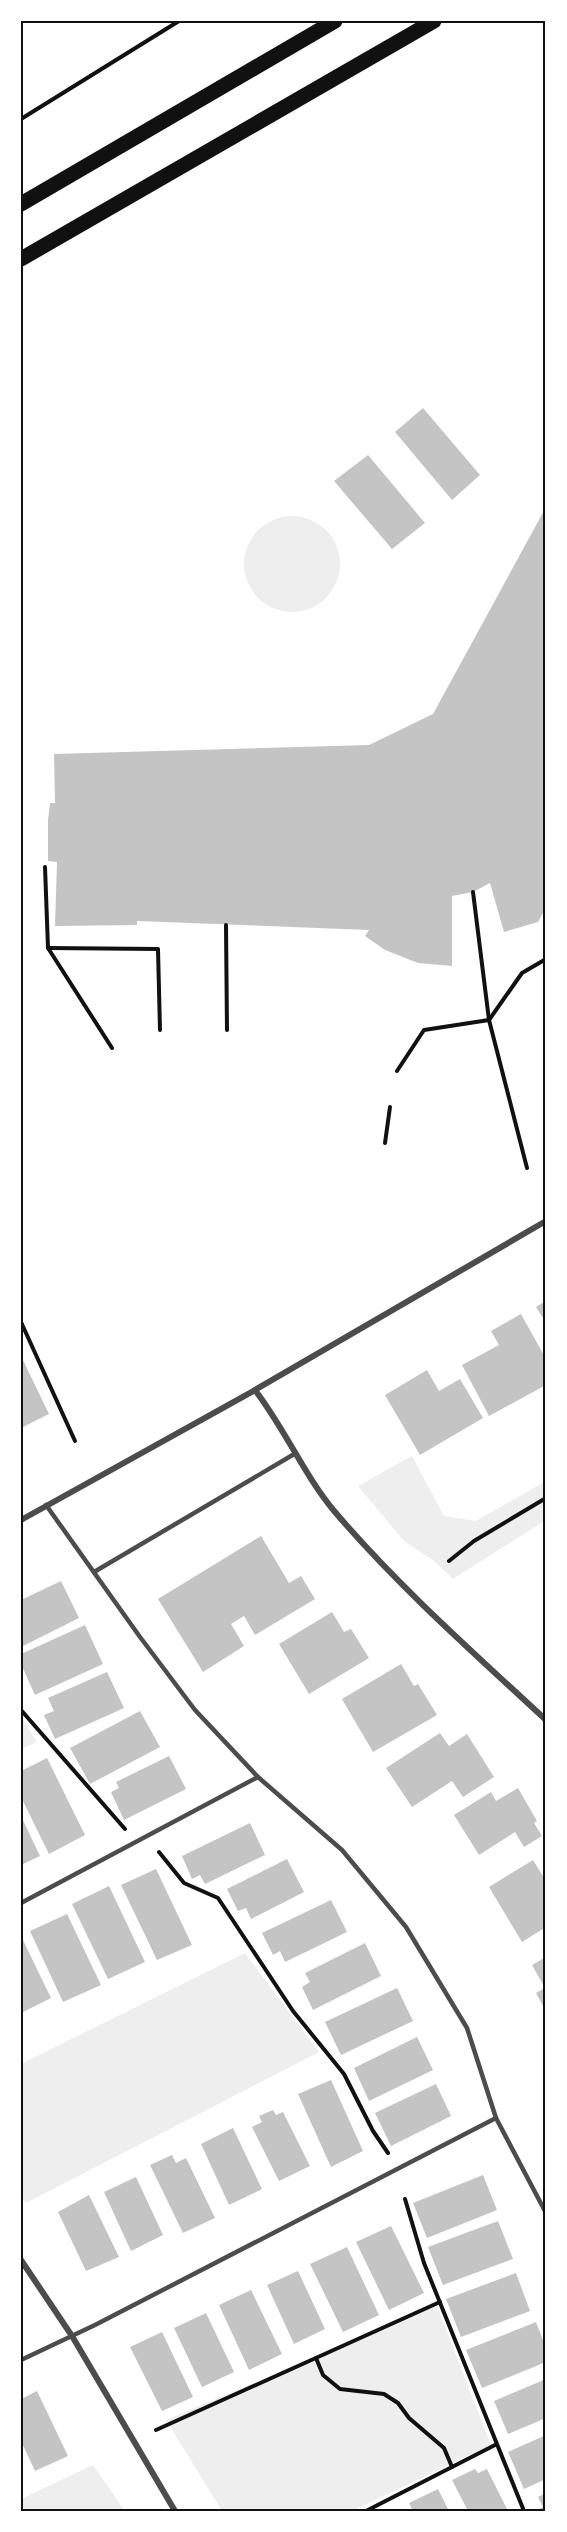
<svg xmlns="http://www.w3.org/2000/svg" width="567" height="2532" viewBox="0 0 567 2532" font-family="Figtree,sans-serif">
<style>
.green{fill:#eee}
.building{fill:#c4c4c4}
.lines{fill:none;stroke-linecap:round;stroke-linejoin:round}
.path{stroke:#111;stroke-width:4}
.service{stroke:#4c4c4c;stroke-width:4.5}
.minor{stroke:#4c4c4c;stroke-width:6}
.primary{stroke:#111;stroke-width:15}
.neatline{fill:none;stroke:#111;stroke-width:2}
</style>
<rect width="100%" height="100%" fill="#fff"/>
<g class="green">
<circle cx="292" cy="564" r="48"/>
<path d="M412,1456l32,60 32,5 70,-40v39l-93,59 -19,-18 -30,-20 -46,-55z"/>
<path d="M21,1716l16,26 -16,7z"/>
<path d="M245,1953l74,99 -293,151 -5,-7v-132z"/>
<path d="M437,2306l54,139 -139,66h-130l-56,-91z"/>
<path d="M93,2465l32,46h-104v-12z"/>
</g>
<g class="building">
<path d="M423,408l57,67 -28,25 -57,-68z"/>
<path d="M368,455l57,68 -33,26 -58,-68z"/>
<path d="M546,507v400l-8,15 -34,10 -14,-49 -17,9 -21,4v70l-34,-3 -33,-13 -20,-14 4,-6 -232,-9v4l-82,1 2,-64 -9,-1v-41l2,-17h5l-1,-49 315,-9 64,-31z"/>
<path d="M546,1301v22l-10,-16z"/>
<path d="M521,1314l25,45v26l-57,31 -27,-51 37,-20 -8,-14z"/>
<path d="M21,1356l28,58 -28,14z"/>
<path d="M427,1370l12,21 21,-12 23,39 -63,37 -35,-60z"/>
<path d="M261,1536l28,47 12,-7 14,23 -60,36 -11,-19 -13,8 13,22 -41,26 -45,-73z"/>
<path d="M61,1581l18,37 -58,29v-47z"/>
<path d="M332,1612l12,20 7,-3 18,29 -60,36 -30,-50z"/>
<path d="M85,1625l18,39 -68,31 -14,-31v-10z"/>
<path d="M401,1664l13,22 4,-2 19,31 -64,37 -31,-53z"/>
<path d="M107,1672l17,36 -69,31 -11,-24 10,-4 -6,-13z"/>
<path d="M140,1711l20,36 -70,37 -20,-36z"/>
<path d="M440,1733l9,13 18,-12 27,43 -31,20 -11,-16 -40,26 -26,-39z"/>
<path d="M169,1756l17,33 -62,31 -13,-28 8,-4 -3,-6z"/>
<path d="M47,1758l38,77 -36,19 -28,-57v-26z"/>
<path d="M518,1788l19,33 -3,2 8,13 -18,11 -9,-15 -36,23 -25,-40 37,-23 5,9z"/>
<path d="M21,1816l19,40 -19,9z"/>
<path d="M250,1823l15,32 -60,29 -5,-9 -8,4 -10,-23z"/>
<path d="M287,1859l17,33 -53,27 -5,-11 -8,3 -11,-22z"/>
<path d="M533,1860l13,21v46l-24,15 -33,-55z"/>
<path d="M156,1869l36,76 -35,15 -36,-75z"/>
<path d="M109,1886l36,76 -37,17 -36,-75z"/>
<path d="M331,1900l16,32 -62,30 -5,-11 -7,4 -11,-22z"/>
<path d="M67,1914l34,71 -38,17 -33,-71z"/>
<path d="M21,1936l30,62 -30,15z"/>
<path d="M365,1943l16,33 -68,34 -11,-23 8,-5 -5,-9z"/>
<path d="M546,1957v54l-10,-18 9,-5 -13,-23z"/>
<path d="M397,1988l16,33 -72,34 -16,-33z"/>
<path d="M417,2037l16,33 -64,31 -15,-33z"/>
<path d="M331,2080l32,71 -32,16 -33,-73z"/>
<path d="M436,2084l15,32 -60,30 -16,-33z"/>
<path d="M273,2110l3,5 7,-3 27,54 -31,15 -27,-54 10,-5 -3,-6z"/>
<path d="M233,2128l29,61 -33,16 -28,-61z"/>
<path d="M172,2155l4,8 10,-5 29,60 -32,15 -33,-68z"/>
<path d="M483,2175l14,35 -70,28 -14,-35z"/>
<path d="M136,2177l27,58 -32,16 -27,-59z"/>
<path d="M89,2195l30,62 -33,14 -28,-59z"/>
<path d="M498,2221l15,38 -70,26 -15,-38z"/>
<path d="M391,2226l33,67 -35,17 -33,-68z"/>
<path d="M347,2247l32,68 -36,17 -33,-68z"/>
<path d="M298,2271l27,58 -31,15 -27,-59z"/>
<path d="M516,2273l14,38 -69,26 -15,-38z"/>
<path d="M251,2290l31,64 -33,16 -30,-65z"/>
<path d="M206,2313l28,59 -32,15 -28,-59z"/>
<path d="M536,2322l10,26v14l-64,26 -16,-38z"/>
<path d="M162,2332l31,65 -31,14 -32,-64z"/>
<path d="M546,2379v39l-38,16 -14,-33z"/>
<path d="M37,2391l31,65 -33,15 -14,-30v-42z"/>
<path d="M546,2435v44l-22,10 -16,-37z"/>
<path d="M475,2469l3,4 9,-4 21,42h-40l-16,-31z"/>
<path d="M438,2489l11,22h-36l-4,-8z"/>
<path d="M546,2493v18h-11l8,-4 -5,-10z"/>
</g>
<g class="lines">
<g class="path">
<path d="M21,119l158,-98"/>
<path d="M45,867l3,81 64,100"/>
<path d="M473,892l16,128 38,148"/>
<path d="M226,925l1,105"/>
<path d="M48,948l110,1 2,81"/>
<path d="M397,1071l27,-41 65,-10 33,-47 24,-14"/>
<path d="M385,1143l5,-36"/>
<path d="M21,1322l54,119"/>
<path d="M449,1561l25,-20 72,-43"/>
<path d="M21,1710l104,119"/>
<path d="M159,1852l25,31 34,15 75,113 51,63 29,57 15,22"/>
<path d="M405,2199l19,64 100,248"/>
<path d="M316,2358l7,17 17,14 44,5 14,9 11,15 35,30 8,19"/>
<path d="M156,2430l284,-128"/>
<path d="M366,2511l129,-66"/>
</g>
<g class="service">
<path d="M46,1505l94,132 55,73 63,67 84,73 64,77 61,101 29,90 50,95"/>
<path d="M94,1572l202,-119"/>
<path d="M21,1903l237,-126"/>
<path d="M21,2360l74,-35 401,-207"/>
</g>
<g class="minor">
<path d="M255,1390c30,39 49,85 80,122 64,75 139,141 211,208"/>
<path d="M21,1520l234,-130 291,-169"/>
<path d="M21,2260l51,76 103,175"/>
</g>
<g class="primary">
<path d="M21,204l314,-183"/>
<path d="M21,259l413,-238"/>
</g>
</g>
<rect width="567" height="2532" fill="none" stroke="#ffffff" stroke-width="45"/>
<rect x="22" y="22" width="522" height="2488" class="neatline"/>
</svg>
